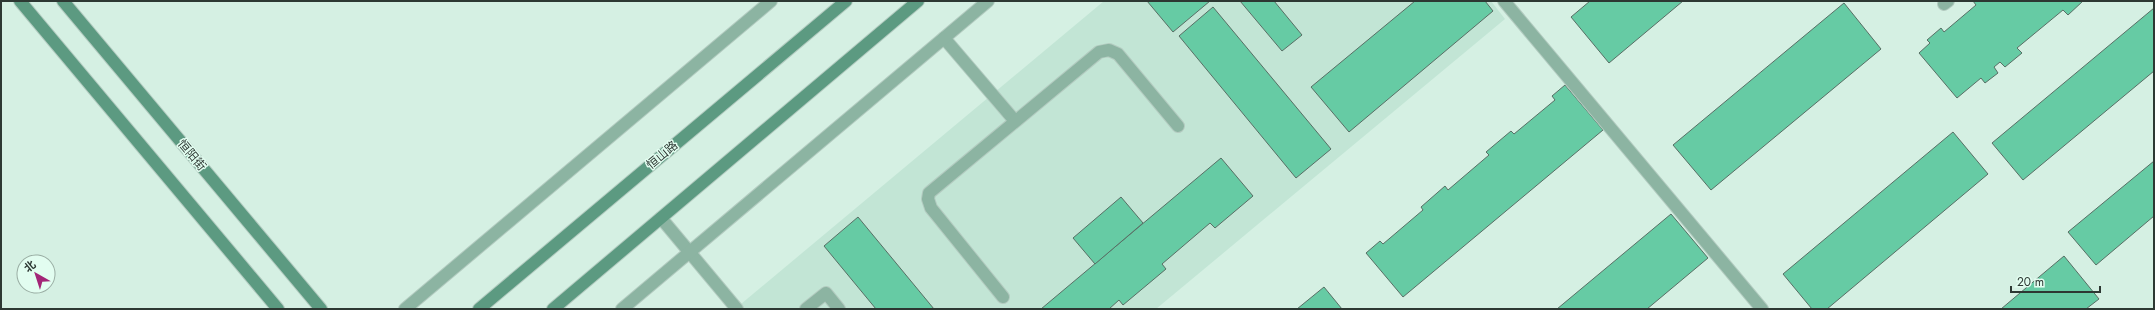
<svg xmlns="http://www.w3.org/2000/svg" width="2155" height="310" viewBox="0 0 2155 310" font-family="Jost,'Noto Sans SC',sans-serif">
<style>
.built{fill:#c2e5d5}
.building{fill:#66cba4;stroke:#586f65}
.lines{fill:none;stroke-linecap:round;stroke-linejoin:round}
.lane-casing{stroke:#b3cbc0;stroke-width:14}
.street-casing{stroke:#b3cbc0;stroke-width:14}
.secondary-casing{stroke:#b3cbc0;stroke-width:14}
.lane{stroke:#8cb4a2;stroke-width:12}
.street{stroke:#8cb4a2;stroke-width:12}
.secondary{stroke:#5c9a81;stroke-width:12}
.labels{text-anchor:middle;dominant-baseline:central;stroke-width:3;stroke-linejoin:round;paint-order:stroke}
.street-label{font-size:12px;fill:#2d3833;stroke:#e2fdf0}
</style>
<rect width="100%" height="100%" fill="#d5f0e3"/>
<path class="built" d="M1104,1h387l14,18 -349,290h-421z"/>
<g class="building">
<path d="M1147,1h63l-37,31z"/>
<path d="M1240,1h34l28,34 -20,16z"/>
<path d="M1415,1h70l8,10 -144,121 -38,-45z"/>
<path d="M1590,1h93l-74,62 -38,-46z"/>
<path d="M2083,1l-15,14 -5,-5 -46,38 5,5 -17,14 -5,-5 -6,5 4,6 -13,10 -4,-5 -24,20 -38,-45 11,-10 -3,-3 14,-12 3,4 32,-27 -3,-4z"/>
<path d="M1844,3l37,46 -170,141 -38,-45z"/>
<path d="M1213,7l118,142 -35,29 -117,-142z"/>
<path d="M2154,8v63l-131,109 -31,-37z"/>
<path d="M1565,85l38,45 -200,167 -37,-44 14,-12 3,3 40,-34 -2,-3 24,-21 3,4 41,-35 -3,-3 25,-21 3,3 41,-34 -3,-4z"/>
<path d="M1953,132l35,42 -161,135h-15l-29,-35z"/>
<path d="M1221,158l32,38 -38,32 -5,-5 -48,41 4,5 -43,36 -4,-5 -10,9h-68z"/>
<path d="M2154,161v55l-58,49 -28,-33z"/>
<path d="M1121,197l22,26 -48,41 -22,-26z"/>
<path d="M1671,214l37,44 -61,51h-90z"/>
<path d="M858,217l76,92h-58l-52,-63z"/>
<path d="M2064,256l35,43 -13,10h-85z"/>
<path d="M1324,287l18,22h-45z"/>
</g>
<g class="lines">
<g class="lane-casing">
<g id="lane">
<path d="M1504,1l258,308"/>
<path d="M1944,4l4,-3"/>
<path d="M944,38l71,83"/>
<path d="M661,218l76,91"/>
<path d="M1003,297l-72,-89 -3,-9 1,-6 170,-141 10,-2 9,4 60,72"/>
<path d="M806,309l20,-16 13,16"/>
</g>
</g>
<g class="street-casing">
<g id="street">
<path d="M405,309l366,-308"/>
<path d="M622,309l366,-308"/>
</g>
</g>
<g class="secondary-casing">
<g id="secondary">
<path d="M20,1l258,308"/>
<path d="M63,1l258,308"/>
<path d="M479,309l367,-308"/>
<path d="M553,309l365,-308"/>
</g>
</g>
<use href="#lane" class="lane"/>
<use href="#street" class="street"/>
<use href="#secondary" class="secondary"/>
</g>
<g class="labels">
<g class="street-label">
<text transform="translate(192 155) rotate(50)">恒阳街</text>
<text transform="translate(662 155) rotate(-40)">恒山路</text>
</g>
</g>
<rect width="2155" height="310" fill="none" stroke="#2d3833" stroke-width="4"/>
<g transform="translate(36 274) rotate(321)"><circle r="19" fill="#e2fdf0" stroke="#9aaea4"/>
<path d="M0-3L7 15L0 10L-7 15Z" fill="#a32577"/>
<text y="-6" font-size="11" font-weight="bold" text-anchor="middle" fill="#2d3833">北</text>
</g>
<path d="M2011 286v6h89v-6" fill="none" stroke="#2d3833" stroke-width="2"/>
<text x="2017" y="286" font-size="12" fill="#2d3833" stroke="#e2fdf0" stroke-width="3" paint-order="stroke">20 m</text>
</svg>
